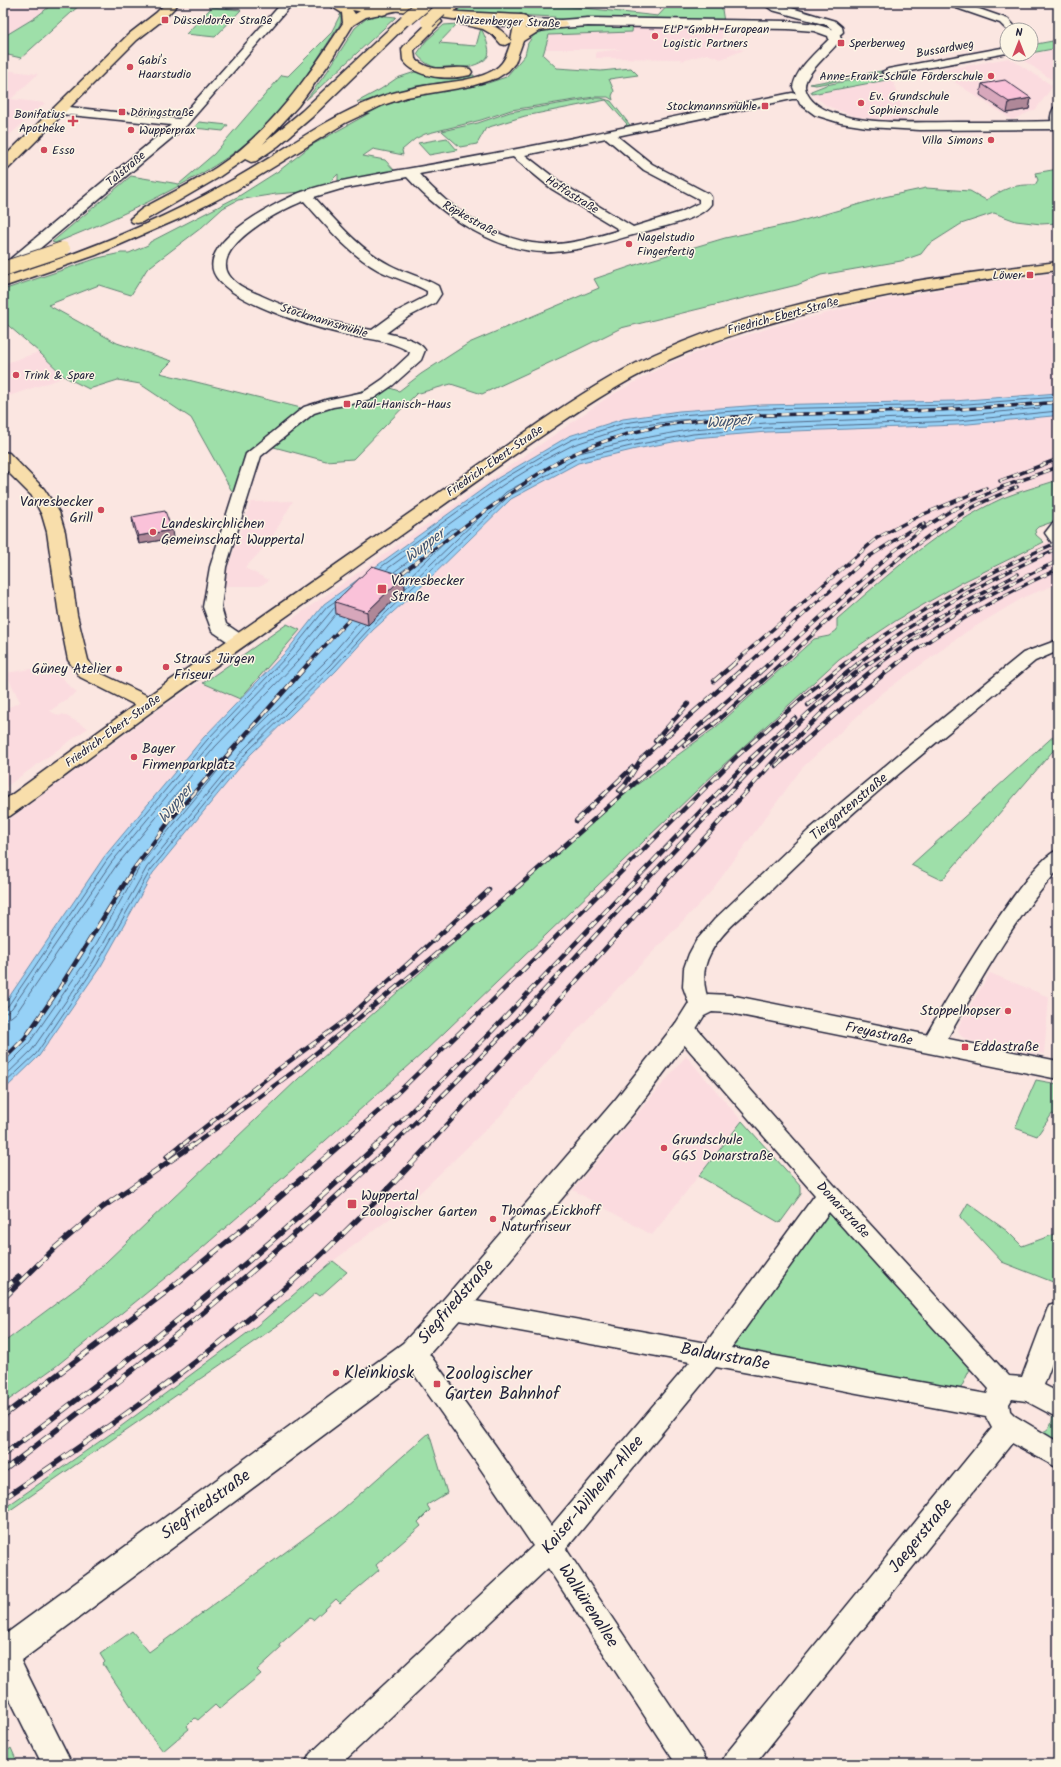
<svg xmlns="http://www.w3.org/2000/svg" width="1061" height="1767" viewBox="0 0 1061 1767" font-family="Kalam,sans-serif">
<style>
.built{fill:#fbdbdf}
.green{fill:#9edfa9;stroke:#608072}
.water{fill:#96d1f6;stroke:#688bab}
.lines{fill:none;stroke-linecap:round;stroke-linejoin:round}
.shore{stroke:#506886;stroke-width:1}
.street-casing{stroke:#22223b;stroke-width:3}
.secondary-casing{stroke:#22223b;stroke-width:3}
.primary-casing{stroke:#22223b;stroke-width:3}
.highway-casing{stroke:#22223b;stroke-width:3}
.street{fill:#fcf5e5;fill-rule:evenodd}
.secondary{fill:#fcf5e5;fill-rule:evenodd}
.primary{fill:#f8deab;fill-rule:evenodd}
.highway{fill:#f8deab;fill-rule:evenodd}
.rail-far2-casing{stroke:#22223b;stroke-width:3.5}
.rail-far1-casing{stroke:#22223b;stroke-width:4.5}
.rail-casing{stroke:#22223b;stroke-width:5.5}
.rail-far2{stroke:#fcf5e5;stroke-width:2.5;stroke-dasharray:7;stroke-linecap:butt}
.rail-far1{stroke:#fcf5e5;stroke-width:3;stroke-dasharray:9;stroke-linecap:butt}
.rail{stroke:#fcf5e5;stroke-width:4;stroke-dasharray:12;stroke-linecap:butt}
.highway-bridge-casing{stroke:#22223b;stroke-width:16;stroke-linecap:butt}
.highway-bridge{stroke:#f8deab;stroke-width:14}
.wall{fill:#d7a7bb;stroke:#22223b}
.shaded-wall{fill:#af8898;stroke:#22223b}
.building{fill:#fac2d9;stroke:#22223b}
.poi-dot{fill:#d1495b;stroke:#fcf5e5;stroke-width:1.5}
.labels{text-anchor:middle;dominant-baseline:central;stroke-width:3;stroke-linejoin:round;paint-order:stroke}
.far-poi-label{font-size:12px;fill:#22223b;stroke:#fcf5e5;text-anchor:start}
.far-street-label{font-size:12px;fill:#22223b;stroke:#fcf5e5}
.poi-label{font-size:14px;fill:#22223b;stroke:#fcf5e5;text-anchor:start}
.street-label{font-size:14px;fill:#22223b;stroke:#fcf5e5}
.water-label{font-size:15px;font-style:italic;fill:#455773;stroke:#fcf5e5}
.near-street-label{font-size:17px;fill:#22223b;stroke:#fcf5e5}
.near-poi-label{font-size:17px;fill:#22223b;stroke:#fcf5e5;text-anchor:start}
</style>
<rect width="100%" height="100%" fill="#fbe6e1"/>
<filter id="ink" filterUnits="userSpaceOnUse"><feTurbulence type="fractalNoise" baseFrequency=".025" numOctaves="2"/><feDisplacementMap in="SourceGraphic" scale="8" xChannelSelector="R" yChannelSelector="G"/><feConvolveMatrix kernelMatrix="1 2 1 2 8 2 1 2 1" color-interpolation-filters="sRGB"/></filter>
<g filter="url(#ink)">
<g class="built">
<path d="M3,3h51l-18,14 -33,20z"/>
<path d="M629,27h92l2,19 21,4 -23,9 -14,-5 -26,7v-2l-85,-1v-6l27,-3h-78l-3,-13z"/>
<path d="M1058,49v35l-39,-27z"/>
<path d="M1009,58l44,28 -17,23 -24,11 -74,-49z"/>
<path d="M3,70l35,4 -27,25 34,4 -42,38z"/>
<path d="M892,79l14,42 -32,-2 -20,-3 -27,-10 -15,-12z"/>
<path d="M1058,273v247l-20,7 -201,92v11l-8,6 -15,3 -99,89 -84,61 -332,289 -15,42 -199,162 -82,61v-519l151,-111 101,-68 353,-248 56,-31 53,-22 59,-18 103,-26 114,-19z"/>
<path d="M39,352l26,25 -62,21v-34z"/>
<path d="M293,501l-23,40 -25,27 24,12 -9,6h-35l3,-19 23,-65z"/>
<path d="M1058,537v47l-32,12 -60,36 -85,62 -79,74 -93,126 -157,162 -52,60 -96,92 -71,53 -75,64 -142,105 -113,79v-105l52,-37 147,-119 114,-99 107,-96 296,-284 120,-110 58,-39 64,-37z"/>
<path d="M57,665l4,10 7,10 9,7 -27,19 9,5 4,-2 25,14 -85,61v-79l17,-8 -14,-29z"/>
<path d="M990,973l59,24 -5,57 -76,-14 -7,-4 -3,-6 1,-5z"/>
<path d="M686,1056l56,65 -90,114 -79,-45z"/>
</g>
<g class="green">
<path d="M54,3h28l-61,55 -13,-3 -5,3v-21l33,-20z"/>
<path d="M466,3h72l120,13 12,-13h51l3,19 -91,2 -1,8 -83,3 -6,20 14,13 44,3 30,-3 7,7 -29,4 5,12 -2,5 1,4 -5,-3h-14l-83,13 -30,10 -56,14 -10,5 -13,11 1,5 -30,-6 -10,7 22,4 10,11 -57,10v-7l-10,10 -26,8 -26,2 -38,6 -15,8 -22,20 -54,41 -16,26 -32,-10 -51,20 69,38 55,18 -12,12 141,35 27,-10 17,-2 36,-11 18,6 22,-17 48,-31 130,-55 -5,-9 50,-17 81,-24 69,-15 90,-26 42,-9 44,3 16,9c18,-11 27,-16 49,-15l3,-5 -3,-7 23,-4v54l-17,1 -25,-3 -22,-8 -33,11 -33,21 -7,9 -20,7 -80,14 -24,10 -176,43 -42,21 -97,45 -31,-10 -35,10 -63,65 -27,2 -67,-18c-16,12 -19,34 -25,52l-43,-77 -51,-34 -22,-4 -29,9 -24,-12 -26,-25 -36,-31v-31l95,-32 23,-5h8l19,-8 2,-3 89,-46 41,-26 32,-25 72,-40 45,-13 59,-9 18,-6 19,-22 3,-12 6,-8 17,-7 4,-11 -100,-5z"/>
<path d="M212,7l29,3 -26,27 -29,-3z"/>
<path d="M341,13v9l-2,4c-20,30 -39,62 -64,89 -31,35 -62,53 -102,74 -39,21 -78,38 -118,54l-3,-1 79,-66 48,8 35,-30 68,-79 6,1 43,-43z"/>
<path d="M375,15l21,2 -90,83 21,-28 28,-44 12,-10z"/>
<path d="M457,24l-18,19 37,3 5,-18c3,7 10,20 7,28 -7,12 -37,14 -50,12 -9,-2 -16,-7 -21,-14l9,-13 18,-16z"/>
<path d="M1058,40v8l-27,5v-8z"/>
<path d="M1007,48l-5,2 -186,35 -6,-1z"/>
<path d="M415,72c19,4 39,5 59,3v3l-58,8 -53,16h-6l24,-13 16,-11z"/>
<path d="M888,73l9,5 -85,16 -1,-3 15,-6z"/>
<path d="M594,98h7l10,3 19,24 -7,3 4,-4 -21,-24 -81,16 -39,12 -9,16 -17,3 -18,-16 36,-8 32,-11z"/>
<path d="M199,122l29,3 -5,6 -29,-3z"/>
<path d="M447,138l10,12 -28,5 -11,-12z"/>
<path d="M1058,480v40l-20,7 -3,3 1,5 8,7 -83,41 -64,37 -58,39 -120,110 -296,284 -107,96 -114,99 -147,119 -52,37v-61l82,-61 213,-203 333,-290 84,-61 99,-89 15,-3 8,-6v-11c52,-45 103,-92 166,-121 17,-7 37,-12 55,-18z"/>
<path d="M287,624l13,6 -60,69 -37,-16z"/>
<path d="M1058,732v13l-116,135 -31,-15z"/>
<path d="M1036,1080l22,4v32l-6,-2 -15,22 -22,-8z"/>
<path d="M742,1121l59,66v7l-21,29 -81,-47z"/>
<path d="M968,1203l39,28 15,15 36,-13v36l-5,13 -51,-20 -42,-45z"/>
<path d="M833,1211l138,156 -10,21 -4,2 -223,-40 -3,-4 98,-133z"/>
<path d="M333,1261l14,11 -27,24 -4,-3 -35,30 -278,192v-6l113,-79 142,-105z"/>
<path d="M1052,1411l6,3v33l-19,-14c13,-3 14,-11 13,-22z"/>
<path d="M429,1433l18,60 -20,12 3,5 -12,12 3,4 -45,39 3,5 -39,33 -4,-4 -23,21 -3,-2 -31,27 2,3 -24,22 4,4 -42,35 -4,-4 -17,15 -3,-2 -8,8 2,3 -26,22 -12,-15 -48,-72 2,-2 -5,-8 32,-23 17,21 187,-137z"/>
<path d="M11,1748l7,16h-15v-10z"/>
</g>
<path class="water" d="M1058,393v22l-6,1 -94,9 -191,7 -73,6 -58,11 -58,14 -67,36 -88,86 -50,45 -37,41 -86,84 -97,118 -52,93 -62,90 -36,35v-85l101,-149 100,-120 82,-85 38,-48 174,-126 71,-42 54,-17 56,-8 82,-6 193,-4z"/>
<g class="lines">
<g class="shore">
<path d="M381,567l119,-86 42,-25 29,-16 53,-17 56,-8 81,-6 193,-4 104,-8"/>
<path d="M387,569l116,-84 41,-25 29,-15 52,-17 55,-8 82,-6 192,-4 88,-5 -2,3 -82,8 -192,7 -73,6 -59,11 -59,14 -69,38 -100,96"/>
<path d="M394,572l60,-44 3,1v2l-52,50"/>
<path d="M3,1008l5,-2 99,-146 100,-120 82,-86 38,-47 7,-5"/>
<path d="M3,1013l5,-1 4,-4 99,-145 100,-120 82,-86 41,-49"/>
<path d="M3,1019l8,-2 6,-5 99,-146 99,-119 83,-86 37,-46"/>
<path d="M3,1070l24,-24 61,-88 54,-95 97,-118 87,-84 33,-38"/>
<path d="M3,1078l29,-28 61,-88 54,-95 97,-118 86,-84 35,-40"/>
<path d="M3,1085l33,-31 61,-90 53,-93 97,-119 86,-84 37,-40 139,-132 67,-37 59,-14 58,-11 74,-6 191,-7 100,-10"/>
</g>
<g class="street-casing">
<g id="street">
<path d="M282,3h11l-107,123 -178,149 -5,1v-11l168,-140 -111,-11 -4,-1 -2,-3 2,-3 4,-1 119,13z"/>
<path d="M762,3h13l60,18 7,6 1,5 -5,4h-8l-1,-2 4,-4 -6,-5 -55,-15z"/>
<path d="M947,3h15l46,16 10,11h-11l-7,-7 -52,-18z"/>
<path d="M1007,47v6l-119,22 -6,-3 6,-3z"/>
<path d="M792,93l13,2 2,2 -2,2h-13l-175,37 35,28 57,30 2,3v7c-10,15 -43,21 -60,26 -31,8 -64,20 -97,22 -55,3 -112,-36 -147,-75l-66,12 -27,8c23,25 45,52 76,68 15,8 33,12 48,21l3,8 -6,9 -27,14 -22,16c12,3 32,6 39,17l-4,10 -28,25 -19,13 -22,6 -19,3 -19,6 -53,43 -35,111 -5,40 5,17 19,13 3,4 -3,4 -6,1 -6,-1 -21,-14 -9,-24 7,-40 36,-113 58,-47 22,-7 38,-8 19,-13 26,-24 1,-3c-21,-13 -45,-13 -68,-18 -30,-7 -116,-33 -128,-61 -14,-33 65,-72 88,-81 27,-10 57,-14 86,-20 38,-6 75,-13 113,-20 97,-18 194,-40 291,-59zM606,138l38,32 55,29v4l-18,9 -48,15 -72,-44 -36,-28zM513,157l39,32 68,41c-25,7 -52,16 -78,14 -47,-3 -93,-36 -123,-70zM304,201c22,25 44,52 74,69 16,8 33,12 49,21v3l-2,3 -27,14 -26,19c-39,-6 -75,-18 -110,-34 -11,-5 -26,-10 -33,-21 -19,-29 55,-67 75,-74z"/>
<path d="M1058,107v21l-4,-1c-4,-6 -4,-13 0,-19z"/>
<path d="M1058,522v23l-6,-2 -7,-10 7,-9z"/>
<path d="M1058,640v11l-23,10c-91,76 -185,149 -269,234 -19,18 -44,35 -56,59 -9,17 -7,35 1,52l-3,6 -8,2 -8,-2 -9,-25 1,-19 5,-14 7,-13 19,-22 95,-90 106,-89 107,-87z"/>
<path d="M1058,850v20c-48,54 -82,119 -118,181l-8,2 -8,-2 -3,-6c18,-34 107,-186 137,-195z"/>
<path d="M684,1021l8,2 142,162 175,191 13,1 27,-72 9,-3v45l-14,38 14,7v26l-32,-17 -14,-2 -3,5 1,7 5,5 43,26v26l-46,-25 -257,321h-34l5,-10 266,-326 -6,-11 -270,-50 -150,182 137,205 5,10h-32l-128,-196 -207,196h-36l5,-10 223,-208 -57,-84 -72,-102 -3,-8 3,-8 9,-3 9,3 73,101 56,81 139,-164 -237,-43 -9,-3 -3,-8 3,-8 9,-3 253,46 109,-148 -139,-160 -3,-6 3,-6zM829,1212l160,177 -2,5 -256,-46z"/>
<path d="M3,1641l10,4 59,119h-30l-39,-79z"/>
</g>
</g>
<g class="secondary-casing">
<g id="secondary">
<path d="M465,17l96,3 27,-2 200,3 27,3 23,7 3,8c-8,12 -37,34 -36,48 2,11 11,18 19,22 35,17 95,13 133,13 34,0 67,0 101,-1v8l-138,1 -53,-3 -26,-4 -26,-8 -15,-11 -7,-17c4,-20 23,-34 36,-48l-1,-3 -14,-5 -26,-2 -200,-3 -27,2 -100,-4 -2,-3 2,-3z"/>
<path d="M708,994l22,1 328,66v18l-328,-66 -18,-1 -8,4 -12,19 -59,79 -170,202 -40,45 -409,305 -11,4v-34l400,-293 40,-43 172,-200 61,-77 12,-19z"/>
</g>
</g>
<g class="primary-casing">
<g id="primary">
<path d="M166,3h13l-15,16 -27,21 -129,129 -5,1v-12l126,-124 27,-21z"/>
<path d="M328,3h64l67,9 62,3 4,1 2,3 -2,3 -4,1 -62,-3 -72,-11 1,2 -2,3 -4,1 -48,-8 -4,-2z"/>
<path d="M1058,262v8c-126,16 -252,34 -371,82 -50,20 -96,50 -141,81 -40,27 -79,55 -118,83 -92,66 -185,130 -277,196 -47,34 -93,70 -141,104l-7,2v-17l132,-96 -55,-28 -12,-17 -9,-45 -12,-83 -5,-17 -10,-19 -29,-29v-15l6,1 35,36 15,23 6,20 12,83 11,45 6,9 8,5 46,22 392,-274c37,-25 74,-49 115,-68 126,-58 267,-76 403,-92z"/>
</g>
</g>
<g class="highway-casing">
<g id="highway">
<path d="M326,3c12,0 22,-1 29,11l7,-4 33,-6 4,2 2,2 -2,2 -33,7 -13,8 -25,40 -30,41 -35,38 39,-33 102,-96h8l2,3 -102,99 -34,29 -22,15 -5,1 -6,-3 -29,20 -74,43 -5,1 -5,-1 -2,-3 12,-10c25,-14 51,-26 75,-42 54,-36 91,-90 126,-144l-1,-10z"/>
<path d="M449,3h13l-10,11h-8l-2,-3z"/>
<path d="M521,15l4,1 2,3 -2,10c10,-6 29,-10 40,-8l2,3 -2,3 -26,4 -16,10 -8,22 -7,8 -11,7 -26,8 -64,11 -24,8 -38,18 -109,67 -55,28 -85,37 -93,32v-9c77,-25 152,-54 222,-94 51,-27 96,-64 150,-85 15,-6 32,-10 49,-13 22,-4 59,-5 75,-20 7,-6 9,-16 12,-24l-6,3 -4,-1 -8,-9 -10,-6 -22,-5 -2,-3 2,-3 4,-1c18,4 35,8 46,24l4,-22 2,-3z"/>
<path d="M436,18l4,1 2,3 -28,28 1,9c20,17 35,5 55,10l2,3 -2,3c-20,5 -54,4 -67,-15l-1,-11 2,-3 28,-27z"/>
</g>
</g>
<use href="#street" class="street"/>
<use href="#secondary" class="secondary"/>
<use href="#primary" class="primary"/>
<use href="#highway" class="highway"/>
<g class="rail-far2-casing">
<g id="rail-far2">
<path d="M1000,481l58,-22"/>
<path d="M953,510l49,-23 56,-20"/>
<path d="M392,581c36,-28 72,-55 109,-81 25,-18 51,-37 79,-49 83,-37 175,-36 264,-38 71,-2 143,-4 214,-11"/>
<path d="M308,664l49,-53"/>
<path d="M733,664l144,-126 40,-21 69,-29"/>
<path d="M748,664l119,-106 42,-27 15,-7"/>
<path d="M768,664l125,-112 30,-24 34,-21"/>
<path d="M781,664c60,-55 118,-114 189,-155 15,-9 32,-15 47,-22"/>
<path d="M845,664c65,-51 138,-89 213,-122"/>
<path d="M857,664c62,-48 131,-84 201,-116"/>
<path d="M868,664l69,-46 81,-44"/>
<path d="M879,664c56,-42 116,-74 179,-103"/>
<path d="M897,664c50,-38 104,-69 161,-95"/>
</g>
</g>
<g class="rail-far1-casing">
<g id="rail-far1">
<path d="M714,681l21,-18"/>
<path d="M808,705l51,-42"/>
<path d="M655,741l33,-37"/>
<path d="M684,746l30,-22 68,-61"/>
<path d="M776,766l77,-67 45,-36"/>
<path d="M619,791l6,-6 16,-26 108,-96"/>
<path d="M576,821l57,-54"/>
<path d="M3,1060l22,-22 34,-49 74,-119 38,-51 138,-156"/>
<path d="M181,1146l95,-75 71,-52 142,-129"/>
<path d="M192,1146l101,-74 217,-178 260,-231"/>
<path d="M339,1146l42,-37 109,-106 247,-247 73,-65 36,-28"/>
<path d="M376,1146l116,-115 256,-270 47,-43"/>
<path d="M391,1146c103,-98 198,-205 296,-309 58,-61 114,-124 182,-174"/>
<path d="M428,1146l354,-394 49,-48 50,-41"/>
</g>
</g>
<g class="rail-casing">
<g id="rail">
<path d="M167,1157l15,-12"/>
<path d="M3,1289l16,-12"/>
<path d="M3,1299l53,-52 47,-40 90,-62"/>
<path d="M3,1416l163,-124 84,-69 90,-78"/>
<path d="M3,1455c131,-96 256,-198 374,-310"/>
<path d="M3,1471c135,-102 266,-209 389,-326"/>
<path d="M3,1499c104,-70 208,-143 301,-228 43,-40 85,-82 125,-126"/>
</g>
</g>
<use href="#rail-far2" class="rail-far2"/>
<use href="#rail-far1" class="rail-far1"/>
<use href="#rail" class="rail"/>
<g class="highway-bridge-casing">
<g id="highway-bridge">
<path d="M408,18l13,-11"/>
<path d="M428,21l12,-11"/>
<path d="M3,269l60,-20"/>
</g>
</g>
<use href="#highway-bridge" class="highway-bridge"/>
</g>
<g class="wall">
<path d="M982,84l49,14 -2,11 -22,4 -27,-18z"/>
<path d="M132,517l41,21 -34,6 -6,-18z"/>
<path d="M404,576l1,13 -37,36 -32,-11 -1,-12z"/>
</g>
<g class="shaded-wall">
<path d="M1031,98l-2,11 -22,4 2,-11z"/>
<path d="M172,530l1,8 -34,6 -1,-8z"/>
<path d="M404,576l1,13 -37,36 -1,-13z"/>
</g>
<g class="building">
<path d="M1005,80l26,18 -22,4 -27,-18z"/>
<path d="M165,511l7,19 -34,6 -6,-19z"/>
<path d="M372,566l32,10 -37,36 -32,-10z"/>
</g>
</g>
<g class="poi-dot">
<rect x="161" y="16" width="8" height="8" rx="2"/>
<circle cx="655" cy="36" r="4"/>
<rect x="837" y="39" width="8" height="8" rx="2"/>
<circle cx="130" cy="67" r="4"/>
<circle cx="991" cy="76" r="4"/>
<circle cx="861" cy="103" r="4"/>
<rect x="761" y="102" width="8" height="8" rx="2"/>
<rect x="118" y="108" width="8" height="8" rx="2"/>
<path d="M71 115h4v4h4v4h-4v4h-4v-4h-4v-4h4z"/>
<circle cx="131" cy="130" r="4"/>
<circle cx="991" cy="140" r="4"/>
<circle cx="44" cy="150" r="4"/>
<circle cx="629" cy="244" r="4"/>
<rect x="1026" y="271" width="8" height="8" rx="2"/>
<circle cx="16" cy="375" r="4"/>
<rect x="343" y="400" width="8" height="8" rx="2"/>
<circle cx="101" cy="510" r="4"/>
<circle cx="153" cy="532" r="4"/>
<rect x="377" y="584" width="10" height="10" rx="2"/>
<circle cx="166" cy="667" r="4"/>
<circle cx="119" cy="669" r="4"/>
<circle cx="134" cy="757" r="4"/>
<circle cx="1008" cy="1011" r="4"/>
<rect x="961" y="1043" width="8" height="8" rx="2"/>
<circle cx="664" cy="1148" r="4"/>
<rect x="347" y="1199" width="10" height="10" rx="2"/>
<circle cx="493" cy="1219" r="4"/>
<circle cx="336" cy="1373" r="4"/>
<rect x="433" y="1380" width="8" height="8" rx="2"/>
</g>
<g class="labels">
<g class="far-poi-label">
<text x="173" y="20">Düsseldorfer Straße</text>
<text x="663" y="29">ELP GmbH European<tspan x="663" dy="14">Logistic Partners</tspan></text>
<text x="849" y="43">Sperberweg</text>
<text x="138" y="60">Gabi's<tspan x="138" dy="14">Haarstudio</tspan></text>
<text x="983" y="76" text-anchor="end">Anne-Frank-Schule Förderschule</text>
<text x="869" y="96">Ev. Grundschule<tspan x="869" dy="14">Sophienschule</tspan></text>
<text x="757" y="106" text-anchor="end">Stockmannsmühle</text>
<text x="130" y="112">Döringstraße</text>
<text x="65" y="114" text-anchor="end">Bonifatius<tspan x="65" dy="14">Apotheke</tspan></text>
<text x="139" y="130">Wupperprax</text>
<text x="983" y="140" text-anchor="end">Villa Simons</text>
<text x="52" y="150">Esso</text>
<text x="637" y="237">Nagelstudio<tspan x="637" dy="14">Fingerfertig</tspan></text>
<text x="1022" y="275" text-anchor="end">Löwer</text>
<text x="24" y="375">Trink &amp; Spare</text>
<text x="355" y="404">Paul-Hanisch-Haus</text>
</g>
<g class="far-street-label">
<text transform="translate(508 22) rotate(2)">Nützenberger Straße</text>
<text transform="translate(945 49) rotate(-10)">Bussardweg</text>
<text transform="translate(126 169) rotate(-40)">Talstraße</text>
<text transform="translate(572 195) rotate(32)">Hoffastraße</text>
<text transform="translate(470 219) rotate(29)">Röpkestraße</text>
<text transform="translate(783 316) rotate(-15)">Friedrich-Ebert-Straße</text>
<text transform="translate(324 321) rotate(17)">Stockmannsmühle</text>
<text transform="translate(495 461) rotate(-35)">Friedrich-Ebert-Straße</text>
<text transform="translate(113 731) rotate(-36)">Friedrich-Ebert-Straße</text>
</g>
<g class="poi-label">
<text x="93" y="502" text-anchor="end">Varresbecker<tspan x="93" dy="16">Grill</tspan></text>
<text x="161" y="524">Landeskirchlichen<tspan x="161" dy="16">Gemeinschaft Wuppertal</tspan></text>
<text x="391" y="581">Varresbecker<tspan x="391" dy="16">Straße</tspan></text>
<text x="174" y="659">Straus Jürgen<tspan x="174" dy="16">Friseur</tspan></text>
<text x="111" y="669" text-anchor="end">Güney Atelier</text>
<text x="142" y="749">Bayer<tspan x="142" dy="16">Firmenparkplatz</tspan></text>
<text x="1000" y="1011" text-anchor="end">Stoppelhopser</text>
<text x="973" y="1047">Eddastraße</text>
<text x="672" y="1140">Grundschule<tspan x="672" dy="16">GGS Donarstraße</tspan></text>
<text x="361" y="1196">Wuppertal<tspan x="361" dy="16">Zoologischer Garten</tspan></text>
<text x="501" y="1211">Thomas Eickhoff<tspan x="501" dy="16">Naturfriseur</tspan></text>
</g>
<g class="street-label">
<text transform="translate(849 807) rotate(-40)">Tiergartenstraße</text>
<text transform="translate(879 1034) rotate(12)">Freyastraße</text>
<text transform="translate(843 1210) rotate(47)">Donarstraße</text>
</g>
<g class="water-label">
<text transform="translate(729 422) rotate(-5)">Wupper</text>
<text transform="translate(425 546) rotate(-37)">Wupper</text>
<text transform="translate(176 804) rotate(-50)">Wupper</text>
</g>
<g class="near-street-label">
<text transform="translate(456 1302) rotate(-49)">Siegfriedstraße</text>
<text transform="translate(725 1357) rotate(10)">Baldurstraße</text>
<text transform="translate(593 1495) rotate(-50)">Kaiser-Wilhelm-Allee</text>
<text transform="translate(206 1505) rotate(-36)">Siegfriedstraße</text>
<text transform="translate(921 1536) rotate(-51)">Jaegerstraße</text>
<text transform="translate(588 1606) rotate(57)">Walkürenallee</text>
</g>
<g class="near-poi-label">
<text x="344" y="1373">Kleinkiosk</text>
<text x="445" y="1374">Zoologischer<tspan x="445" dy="20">Garten Bahnhof</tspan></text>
</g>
</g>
<rect width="1061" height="1767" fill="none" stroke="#fcf5e5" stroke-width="16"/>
<rect x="8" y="8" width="1045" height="1751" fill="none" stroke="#22223b" stroke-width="1.5" filter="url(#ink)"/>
<g transform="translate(1019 42)"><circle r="19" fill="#fcf5e5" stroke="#a5a1a1"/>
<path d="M0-3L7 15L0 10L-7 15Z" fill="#d1495b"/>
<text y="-6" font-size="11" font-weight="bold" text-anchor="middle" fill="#22223b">N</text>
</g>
</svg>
